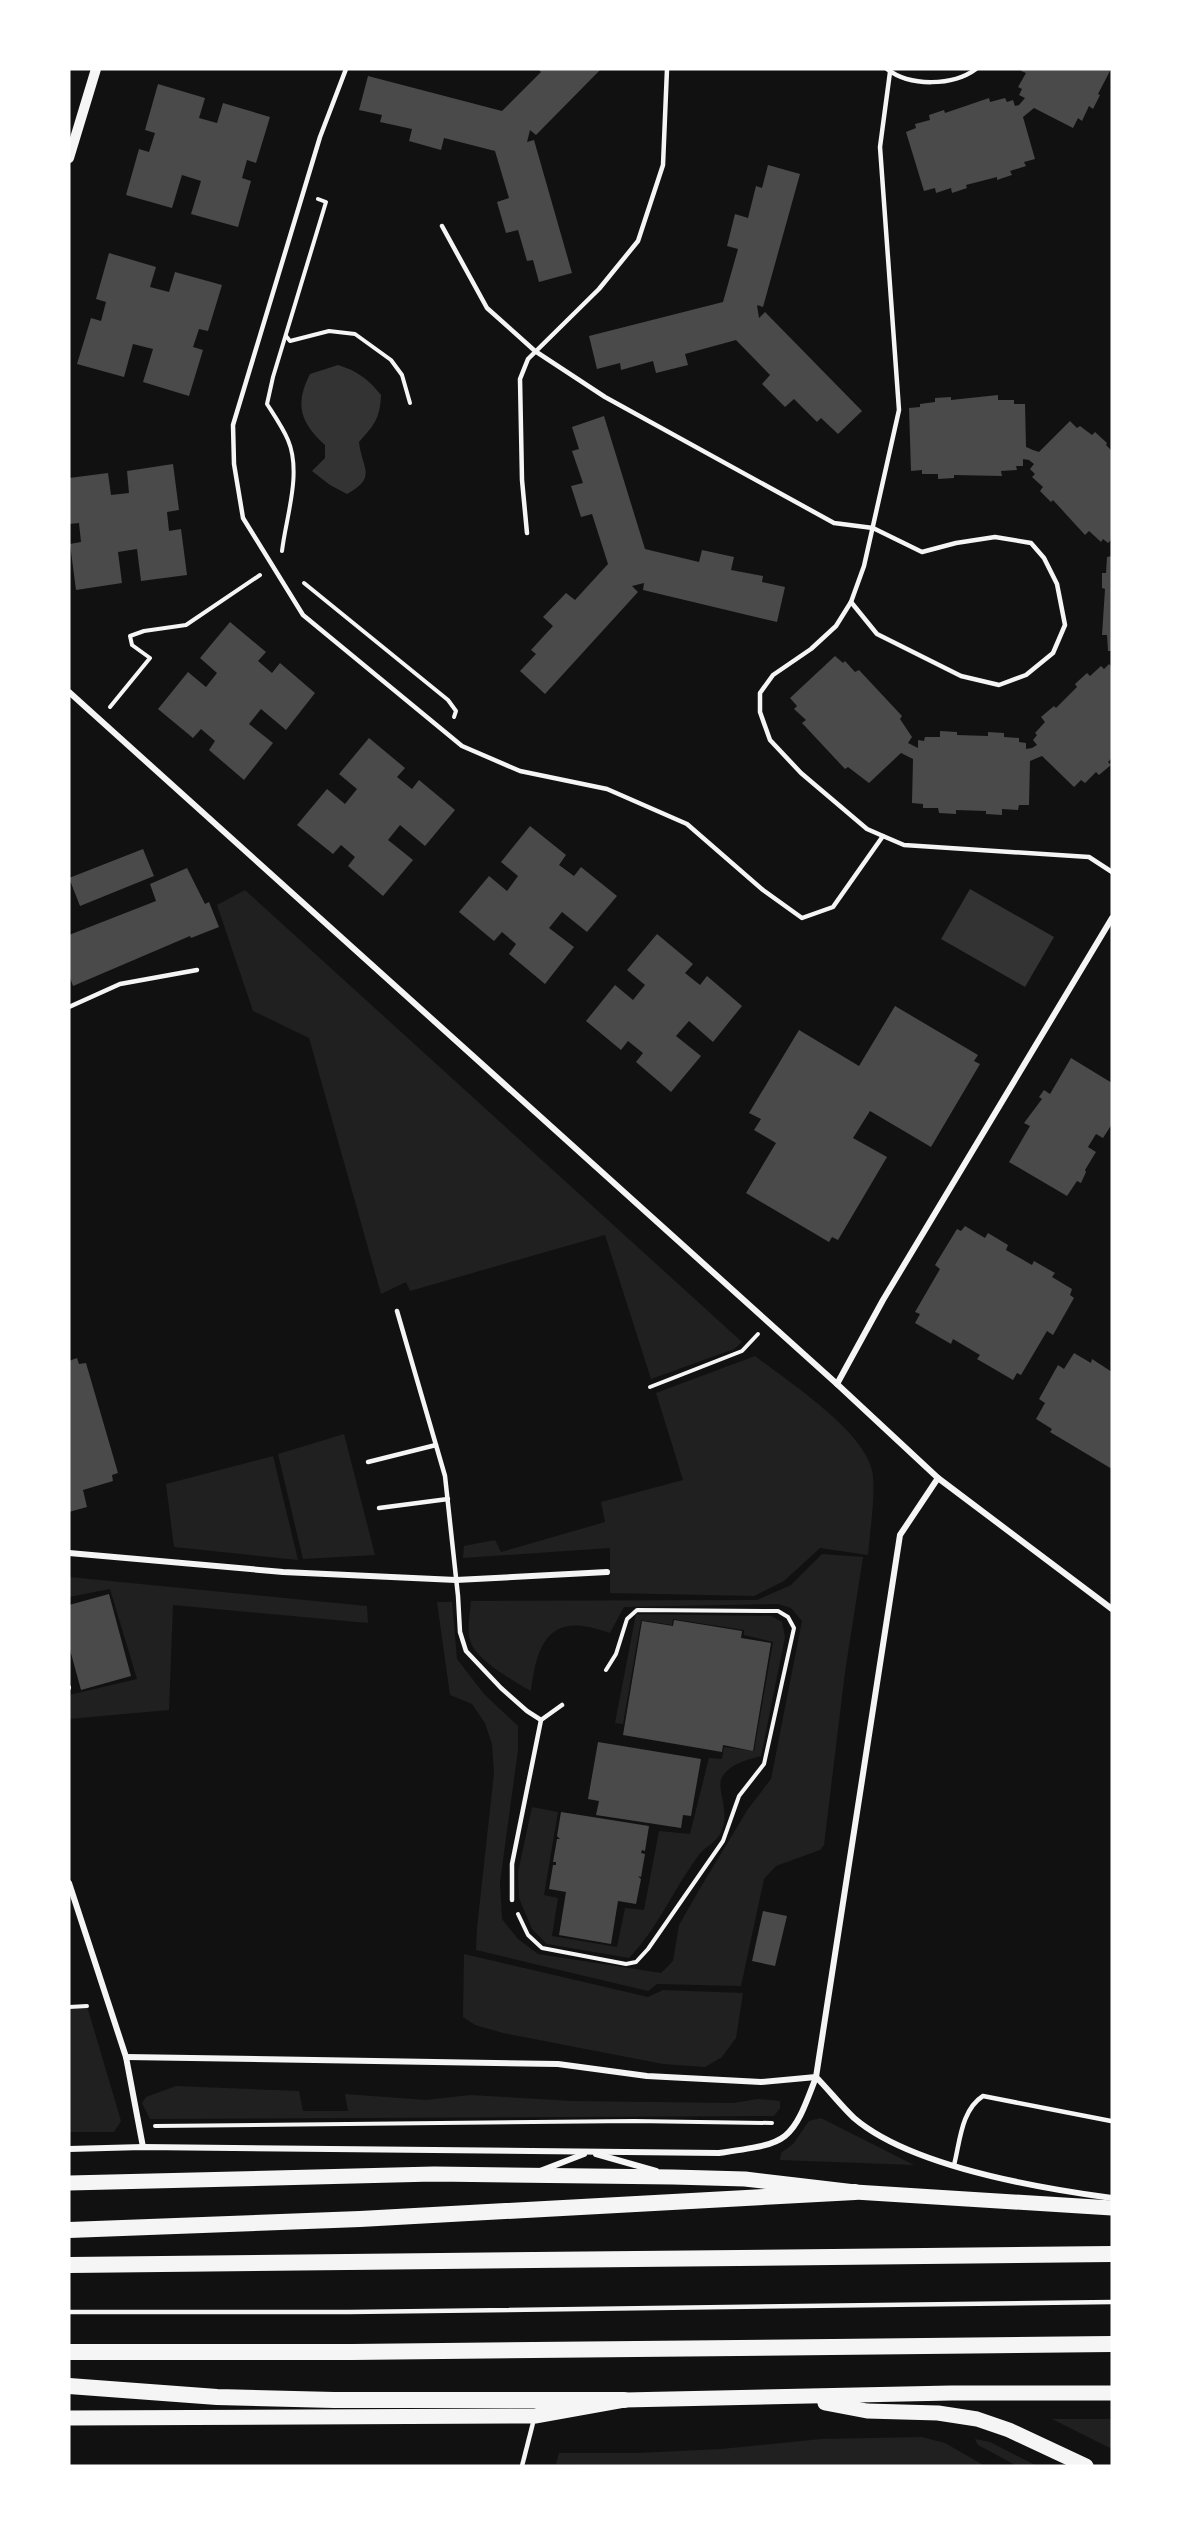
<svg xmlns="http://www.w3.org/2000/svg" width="1181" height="2535" viewBox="0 0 1181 2535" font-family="'Exo 2',sans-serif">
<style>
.green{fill:#202020}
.water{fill:#333}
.building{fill:#4a4a4a}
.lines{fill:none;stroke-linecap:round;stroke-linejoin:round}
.path{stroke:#f5f5f5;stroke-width:4}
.service{stroke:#f5f5f5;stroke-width:4.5}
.minor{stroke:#f5f5f5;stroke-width:6}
.tertiary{stroke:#f5f5f5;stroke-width:10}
.primary{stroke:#f5f5f5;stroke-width:15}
.trunk{stroke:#f5f5f5;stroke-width:16}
</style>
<rect width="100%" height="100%" fill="#111"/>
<g class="green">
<path d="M245,890l497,452 -8,7 -83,30 -46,-144 -195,56 -4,-9 -25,12 -72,-256 -56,-27 -36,-106z"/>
<path d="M755,1356c33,26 114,77 118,120 2,24 -3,54 -5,79l-48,-7 -36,33 -30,15 -144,-3v-45l-147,10 1,-12 31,-6 6,12 104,-30 -4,-20 82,-22 -27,-87z"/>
<path d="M344,1434l31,121 -72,4 -25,-105z"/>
<path d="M273,1456l25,104 -124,-13 -8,-63z"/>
<path d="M822,1554l41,3 -18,115 -21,173 -4,5 -44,16 -12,13 -23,107 -84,-2 -9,7 -172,-41 1,-22 17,-155 -2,-29 -7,-21 -13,-19 -22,-9 -13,-93h15l5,57 27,35 34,32v24l-18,132 2,37 16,20 20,15 123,19 12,-12 6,-36 20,-35 49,-81 23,-30 31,-158 -11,-13 -13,-4 -154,3 -14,26c-9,-3 -19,-6 -28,-7 -41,-5 -47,35 -51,65 -16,-9 -57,-32 -61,-51 -3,-12 0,-27 1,-39l286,-1 34,-15z"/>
<path d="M69,1577l298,29 1,17 -195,-18 -4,105 -100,9v-24l68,-16 -27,-90 -41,8z"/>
<path d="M636,1614l135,2 11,6 3,15 -24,119c-14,4 -30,7 -39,21 -6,12 8,34 0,53 -5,13 -17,16 -24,26 -25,34 -40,72 -69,102l-82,-14 -15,-15 -13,-31 -1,-26 14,-65 26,5 -14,83 14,3 -6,38 65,11 8,-39 19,2 15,-79 31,3 19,-76 13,1 2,-12 30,4 19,-109 -29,-7v-5l-71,-11 -1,6 -31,-5 -18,104 -8,-1z"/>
<path d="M464,1954l184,43 15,-7 80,3 -7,45 -14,19 -17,10 -42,-3 -160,-31 -28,-8 -12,-8z"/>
<path d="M87,2006l34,115 -7,11h-45v-125z"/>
<path d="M176,2086l123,5 4,20h45l-3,-17 81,6 44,-5 103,6 160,2 25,-4 22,2v7l-6,8 -624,3 -8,-16 4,-6z"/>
<path d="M821,2118l93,47 -134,-5 1,-7 12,-9 16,-23z"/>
<path d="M1052,2419h60v30z"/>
<path d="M922,2437l23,6 40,23 -429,-2 3,-11h79l83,-4 100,-10z"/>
<path d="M975,2439l15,3 47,24h-20l-39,-21z"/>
</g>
<g class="water">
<path d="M338,365c20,6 31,15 43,30 -1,24 -7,30 -22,47 3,27 19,35 -12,52l-17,-9 -18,-14 13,-13v-13c-24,-22 -31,-40 -15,-71z"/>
<path d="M970,889l84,48 -29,50 -84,-48z"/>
</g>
<g class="building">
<path d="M538,69h63l-65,66 -6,-5 -3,12 7,-2 38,133 -33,9 -6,-22 -6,1 -9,-31 -12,3 -9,-31 12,-4 -14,-47 -51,-13 -3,12 -32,-9 3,-12 -32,-7 2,-7 -23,-5 9,-34 134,35 39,-39z"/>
<path d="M1023,69h88l-13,25 2,1 -7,14 -4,-3 -7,15 -4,-3 -5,10 -39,-20 -11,9 12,42 -11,3 2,4 -16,5 2,4 -15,5v-3l-31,8 1,3 -15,5 -1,-5 -15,5 -1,-5 -11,3 -18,-59 10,-4 -1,-4 15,-4 -1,-5 15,-5 1,3 44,-15 1,4 15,-4 2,4 6,-2 2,6 4,-1 6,-7 -6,-3 3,-6 -4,-2 8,-14 -5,-2z"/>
<path d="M158,84l47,14 -6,20 18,5 6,-20 47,14 -14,46 -9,-3 -5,18 9,3 -13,46 -47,-13 10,-33 -19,-6 -10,33 -46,-13 13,-46 10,3 6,-19 -10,-3z"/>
<path d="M768,165l32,9 -37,133 -6,-2 2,13 6,-6 97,99 -24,23 -17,-16 -4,4 -23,-23 -9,8 -23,-23 8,-9 -34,-35 -51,14 3,11 -32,8 -3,-12 -32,9 -1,-7 -23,6 -8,-33 134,-34 15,-53 -11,-3 8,-32 13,4 8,-32 6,2z"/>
<path d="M109,253l47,14 -6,20 19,5 6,-20 47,13 -14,46 -9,-2 -6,18 10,3 -14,46 -46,-14 10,-33 -20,-5 -9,33 -47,-13 14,-46 10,3 5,-19 -10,-3z"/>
<path d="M998,395v5h16v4h11l1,43 7,3 6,2 31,-31 7,7 3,-2 12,9 3,-3 12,11 -1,2 6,6v88l-4,4 -5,-4 -2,3 -12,-11 -4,4 -32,-35 -2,2 -11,-11 3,-4 -11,-10 3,-3 -5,-5 4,-5 -5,-4 -6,-1v7h-7l1,4 -16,1 1,5 -48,-1v3l-16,1v-5h-16v-4l-11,1 -2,-63 11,-1v-3l15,-2v-4l16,-1v3z"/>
<path d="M604,416l41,133 54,13 3,-12 32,7 -3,13 32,6 -1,6 23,5 -8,35 -134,-32 1,-7 -12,3 6,6 -93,102 -25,-23 16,-17 -5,-4 22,-24 -10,-9 23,-24 9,7 33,-36 -16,-50 -11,3 -10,-31 12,-3 -11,-32 7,-2 -7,-22z"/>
<path d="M173,464l6,46 -12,2 2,19 12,-2 6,46 -46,6 -4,-32 -19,3 4,31 -46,7 -6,-46 11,-2 -2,-19 -10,1v-46l39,-5 3,22 18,-2 -2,-22z"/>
<path d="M1112,556v95h-4l-1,-16h-5l3,-46 -3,-1v-15h4l1,-16z"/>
<path d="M230,622l36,30 -8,9 14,12 8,-10 35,30 -29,37 -25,-21 -12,15 24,19 -29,37 -35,-30 6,-9 -14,-12 -8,9 -35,-29 30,-37 18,15 11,-14 -17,-15z"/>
<path d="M835,656l8,7 2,-2 10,11 4,-2 43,46 -2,3 12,18 -4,6 10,5v-8l6,1 1,-4h15v-6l17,1v3l31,1v-4l16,1v4l15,1v4l7,1v6l6,-1 5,-3 -4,-5 4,-5 -2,-2 10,-11 -4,-5 13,-11 2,2 21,-21 -2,-3 12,-11 3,3 11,-10 3,3 5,-5 3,3v91l-4,4 3,3 -12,10 -3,-3 -11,11 -4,-3 -7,7 -32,-31 -12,5 -1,44h-10l-1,5 -16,-1v6l-16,-1v-3l-30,-1v4l-17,-1 -1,-5h-15v-4l-11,-1 1,-44 -12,-6 -32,30 -21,-16 -3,2 -43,-46 4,-3 -12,-11 3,-3 -7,-8z"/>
<path d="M369,738l36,30 -8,9 15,12 7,-9 36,30 -30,36 -25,-21 -12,15 25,20 -30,36 -35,-30 7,-9 -14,-12 -8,9 -36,-29 30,-36 18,15 12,-15 -18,-15z"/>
<path d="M530,826l36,29 -7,10 15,11 7,-9 36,29 -30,36 -25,-20 -13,16 25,19 -29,37 -36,-30 7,-10 -14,-12 -8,9 -35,-29 30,-36 18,15 11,-15 -17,-14z"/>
<path d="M143,849l11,27 -74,30 -11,-28z"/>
<path d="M187,868l18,36 4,-2 10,25 -28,11 -1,-2 -117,50 -4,-11v-40l87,-34 -6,-17z"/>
<path d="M657,934l36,30 -8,9 15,12 7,-9 35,30 -29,36 -24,-21 -13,15 25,20 -30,36 -35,-30 7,-9 -15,-12 -7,9 -35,-29 29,-36 18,15 12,-15 -18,-15z"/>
<path d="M895,1006l83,49 -4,6 6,3 -49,83 -61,-36 -17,27 34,19 -49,83 -6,-3 -3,5 -83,-49 30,-50 -22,-13 7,-11 -12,-6 50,-83 60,36z"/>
<path d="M1071,1058l41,25v41l-9,14 -7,-4 -8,13 8,5 -11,18 1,2 -5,11 -4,-2 -10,15 -58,-34 21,-36 -6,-3 18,-24 -3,-2 5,-7 6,4z"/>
<path d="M965,1226l20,12 3,-5 20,12 -2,5 26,15 2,-4 21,12 -3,4 20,12 -2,6 4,3 -21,37 -6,-4 -26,44 -4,-2 -4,7 -36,-21 3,-4 -27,-16 -2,5 -36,-21 5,-9 -5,-2 25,-43 -5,-4 22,-36 4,2z"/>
<path d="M1074,1353l17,10 1,-4 20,13v97l-62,-37 2,-3 -16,-10 9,-16 -6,-4 19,-34 6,4z"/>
<path d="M77,1358l2,6 7,-1 32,110 -6,2 1,6 -30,9 4,17 -18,5v-151z"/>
<path d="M109,1594l22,82 -50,14 -12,-44v-41z"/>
<path d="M674,1620l68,11 -1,7 30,5 -18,108 -30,-6 -1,7 -99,-17 19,-114 31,5z"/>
<path d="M598,1742l103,17 -10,57 -8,-1 -2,13 -85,-13 3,-14 -11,-2z"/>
<path d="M561,1812l88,14 -4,25 -3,-1 -1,3 4,1 -4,23 -3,-1 3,3 -5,25 -18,-3 -7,43 -52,-9 7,-43 -17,-3 4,-24h3v-3h-3l4,-23h3l-3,-3z"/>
<path d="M763,1911l24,5 -12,50 -23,-5z"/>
</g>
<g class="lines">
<g class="path">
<path d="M286,336l4,5 39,-10 26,3 36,26 11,15 8,28"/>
<path d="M282,551c4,-34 20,-78 6,-111 -5,-12 -14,-25 -21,-36l6,-27 53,-175 -8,-3"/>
<path d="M304,583l144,117 8,11 -2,6"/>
<path d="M110,707l40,-49 -18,-13 -2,-9 14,-5 42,-6 74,-50"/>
<path d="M650,1387l92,-36 16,-17"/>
<path d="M69,1687v1"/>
<path d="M518,1914l10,21 14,13 84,16 10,-2 12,-13 75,-108 16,-45 25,-32 30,-136 -6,-11 -10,-6 -141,-1 -10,9 -11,35 -10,16"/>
<path d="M69,2007l18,-1"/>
<path d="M155,2126l479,-5 138,2"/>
</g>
<g class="service">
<path d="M346,69l-26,68 -87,288 1,39 9,54 60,97 159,131 58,25 87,18 80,35 76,66 39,28 31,-11 50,-71"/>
<path d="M887,69c23,18 66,17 89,0"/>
<path d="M890,72l-10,75 19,263 -35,156 -13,36 -15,24 -25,23 -38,26 -13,18v19l10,28 31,33 66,56 16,7 21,9 185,12 23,15"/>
<path d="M442,226l45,82 48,43 70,46 229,126 39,5 49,24 34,-9 39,-6 36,6 13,15 13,26 8,41 -12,28 -27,22 -27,10 -38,-9 -84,-42 -26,-32"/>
<path d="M527,533l-5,-53 -2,-101 8,-20 71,-70 39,-48 25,-76 4,-96"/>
<path d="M69,1007l51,-23 77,-14"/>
<path d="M397,1311l48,165 13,120 2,36 6,19 35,37 26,23 14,9"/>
<path d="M368,1462l68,-17"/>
<path d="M379,1508l69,-9"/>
<path d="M512,1900v-36l29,-144 21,-15"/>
<path d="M954,2165c6,-23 7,-55 29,-69l128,25"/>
<path d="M69,2312h280l763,-10"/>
<path d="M522,2466l12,-47"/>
</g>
<g class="minor">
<path d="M69,692l768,692 101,94 174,131"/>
<path d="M837,1384l46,-84 229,-382"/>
<path d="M69,1553l214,19 173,8 151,-8"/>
<path d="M69,1883l57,174 17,90"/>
<path d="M126,2057l432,7 89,12 114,6 55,-5"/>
<path d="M816,2077c13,13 25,29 38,41 57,49 184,70 258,80"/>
<path d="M69,2149l74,-2 576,6c70,-10 72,-9 97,-76l84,-542 38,-57"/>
<path d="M596,2154l60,17"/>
<path d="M540,2171l44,-17"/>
</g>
<path class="tertiary" d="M69,158l27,-89"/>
<g class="primary">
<path d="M69,2183l365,-9 239,3 72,2 110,13 257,16"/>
<path d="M825,2403l42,8 71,2 39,6 32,11 77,36"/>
<path d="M69,2418l466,-2 89,-16 327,-7h161"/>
</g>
<g class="trunk">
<path d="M69,2230l291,-11 495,-27"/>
<path d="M69,2265l1043,-11"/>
<path d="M69,2352h283l760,-8"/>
<path d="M69,2386l148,11 117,3h290"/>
</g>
</g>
<rect width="1181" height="2535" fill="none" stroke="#ffffff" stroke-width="141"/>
</svg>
